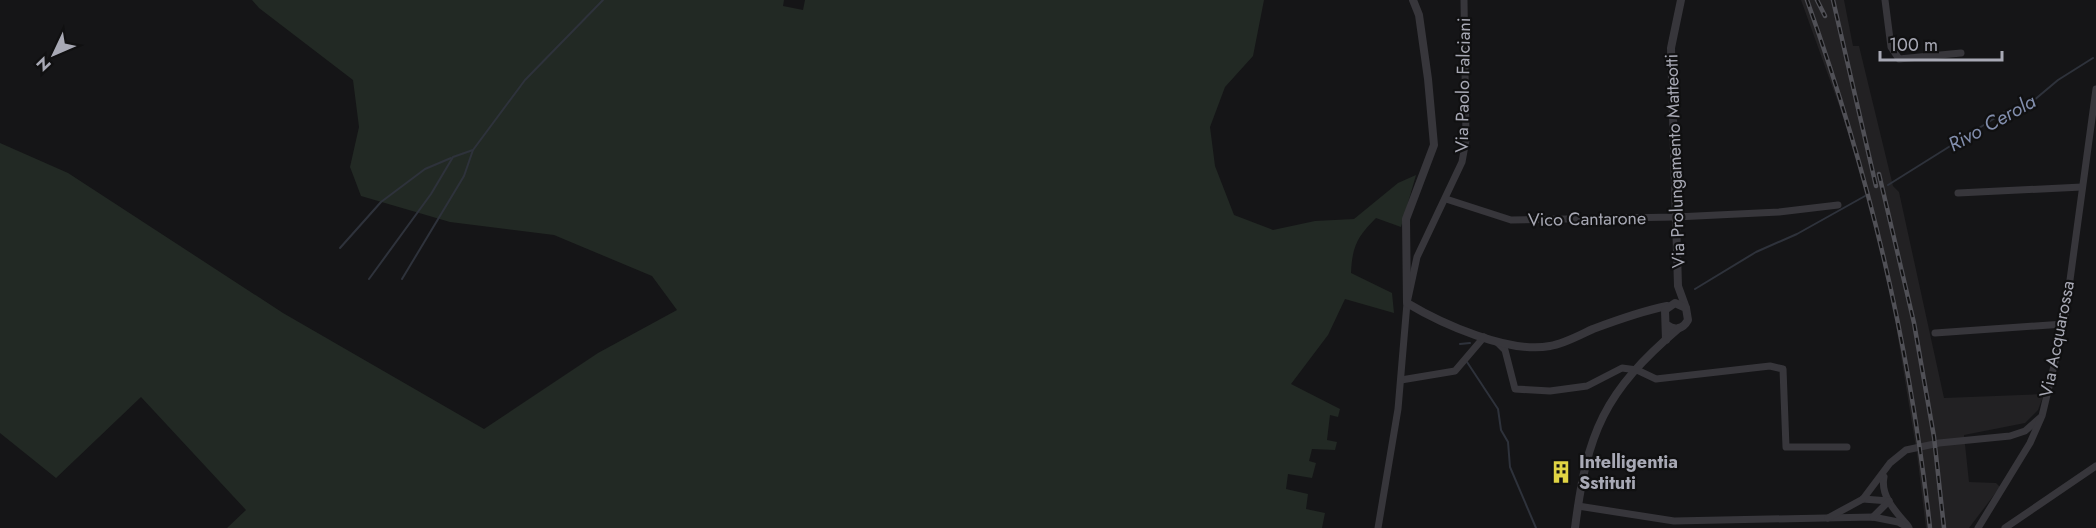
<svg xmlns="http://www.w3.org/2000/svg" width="2096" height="528" viewBox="0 0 2096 528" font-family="Jost,sans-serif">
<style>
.built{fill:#222123}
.green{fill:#222924}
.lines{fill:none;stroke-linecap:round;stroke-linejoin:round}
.stream{stroke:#2e323b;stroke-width:2}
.minor{stroke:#37363b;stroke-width:7}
.tertiary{stroke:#37363b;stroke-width:8}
.rail-casing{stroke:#505056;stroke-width:4.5}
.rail{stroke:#101011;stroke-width:2;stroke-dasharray:7;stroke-linecap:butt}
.labels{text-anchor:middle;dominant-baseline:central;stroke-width:4.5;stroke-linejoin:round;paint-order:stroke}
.street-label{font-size:18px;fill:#a8a9b5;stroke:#101011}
.poi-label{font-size:18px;font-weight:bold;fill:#a8a9b5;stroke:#101011;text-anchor:start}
.water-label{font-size:20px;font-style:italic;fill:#828ead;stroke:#101011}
</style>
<rect width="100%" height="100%" fill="#151517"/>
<path class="built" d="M1801,0h43l9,46h6l34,140 6,6 45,206 100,-4 -6,16 -13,13 -61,12 5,47 27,1 4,4 -31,41h-43l-9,-74 -25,-153 -28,-117 -24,-76z"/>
<path class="green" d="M252,0h532l-1,6 20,4 2,-10h459l-11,56 -28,31 -15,40 5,39 19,49 39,15 42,-9 39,-2 44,-36 18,-8 -15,52 -25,-9c-18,18 -24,28 -25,55l41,20 2,20 -49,-14 -17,36 -37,49 49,25 -2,8 -8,-2 -3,25 10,2 -2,8 -23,-1 -3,12 7,2 -4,15 -24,-4 -2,15 22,5 -2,15 19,4 -3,15h-1095l19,-18 -105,-113 -85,81 -56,-45v-290l68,30 215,140 201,116 114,-76 79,-43 -25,-34 -98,-41 -104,-13 -89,-26 -11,-29 9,-40 -6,-47 -94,-72z"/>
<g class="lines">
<g class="stream">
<path d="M1888,185l115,-72 30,-12 25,-21 35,-22"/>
<path d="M340,248l41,-46 44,-33 26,-11"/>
<path d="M369,279l62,-85 22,-37 20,-7"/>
<path d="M402,279l62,-103 9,-26 52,-70 78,-80"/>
<path d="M1695,289l61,-37 41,-18 68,-38"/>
<path d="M1460,344l10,-1"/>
<path d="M1467,362l31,47 3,21 7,12 2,25 26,61"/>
</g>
<g class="minor">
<path d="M1885,0l6,47 8,12 62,-6"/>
<path d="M1958,193l124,-6"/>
<path d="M1446,199l65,21 165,-3 103,-5 59,-7"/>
<path d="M1935,333l129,-9"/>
<path d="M1497,342l8,8 10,39 35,2 37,-5 35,-18 15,2 19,9 114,-13 13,3 3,78h61"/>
<path d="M1401,380l54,-9 29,-34"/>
<path d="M1884,477c-4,19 12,35 24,49"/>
<path d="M1863,499l26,2"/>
<path d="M1578,506l96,15 199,-4 25,5 11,6"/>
<path d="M1873,517l16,-16"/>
<path d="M1828,518l35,-19 27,-36 16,-13 33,-7 71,-7 15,-5 17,-15 22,-92 32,-235"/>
<path d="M1378,528l20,-119 9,-106 10,-46 45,-95 4,-22 -2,-140"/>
<path d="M1978,528l52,-85 11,-25"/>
<path d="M2005,528l91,-62"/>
</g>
<g class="tertiary">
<path d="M1413,0l6,15 9,64 6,66 -28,74 1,84c35,21 102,51 143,43 14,-2 30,-11 43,-17 24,-9 49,-18 74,-23"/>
<path d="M1681,0l-10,48 7,238 8,22"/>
<path d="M1666,340l-1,-30 10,-7 11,5 2,12c-5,9 -13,11 -21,5"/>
<path d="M1575,528c12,-96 29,-136 104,-200"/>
</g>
<g class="rail-casing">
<g id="rail">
<path d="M1807,0c63,177 102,341 123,528"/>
<path d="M1817,0l8,16"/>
<path d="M1833,0l43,186"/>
<path d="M1879,174l35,149 20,114 10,91"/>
</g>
</g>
<use href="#rail" class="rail"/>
</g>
<defs>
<g id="building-bare" transform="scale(1.8)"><path d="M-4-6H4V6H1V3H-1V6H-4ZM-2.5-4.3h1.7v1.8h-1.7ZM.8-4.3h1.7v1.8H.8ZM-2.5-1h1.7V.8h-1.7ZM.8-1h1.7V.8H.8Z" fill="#e0d444" stroke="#101011" stroke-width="2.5" paint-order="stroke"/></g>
</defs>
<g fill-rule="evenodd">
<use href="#building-bare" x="1561" y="472"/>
</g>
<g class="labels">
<g class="street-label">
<text transform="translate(1463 85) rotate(-89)">Via Paolo Falciani</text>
<text transform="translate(1675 161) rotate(-92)">Via Prolungamento Matteotti</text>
<text transform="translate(1587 219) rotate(-1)">Vico Cantarone</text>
<text transform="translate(2057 339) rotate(-79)">Via Acquarossa</text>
</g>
<g class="poi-label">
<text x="1579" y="462">Intelligentia<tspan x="1579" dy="21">Sstituti</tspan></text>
</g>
<g class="water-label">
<text transform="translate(1992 123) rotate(-29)">Rivo Cerola</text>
</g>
</g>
<g transform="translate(54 54) rotate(226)" stroke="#101011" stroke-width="4.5" paint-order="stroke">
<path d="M0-4.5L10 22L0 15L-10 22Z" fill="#a8a9b5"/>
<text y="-9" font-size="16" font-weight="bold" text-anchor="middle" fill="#a8a9b5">N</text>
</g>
<path d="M1880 51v9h122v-9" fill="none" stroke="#a8a9b5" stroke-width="3"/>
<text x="1889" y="51" font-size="18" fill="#a8a9b5" stroke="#101011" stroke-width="4.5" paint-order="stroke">100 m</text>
</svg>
